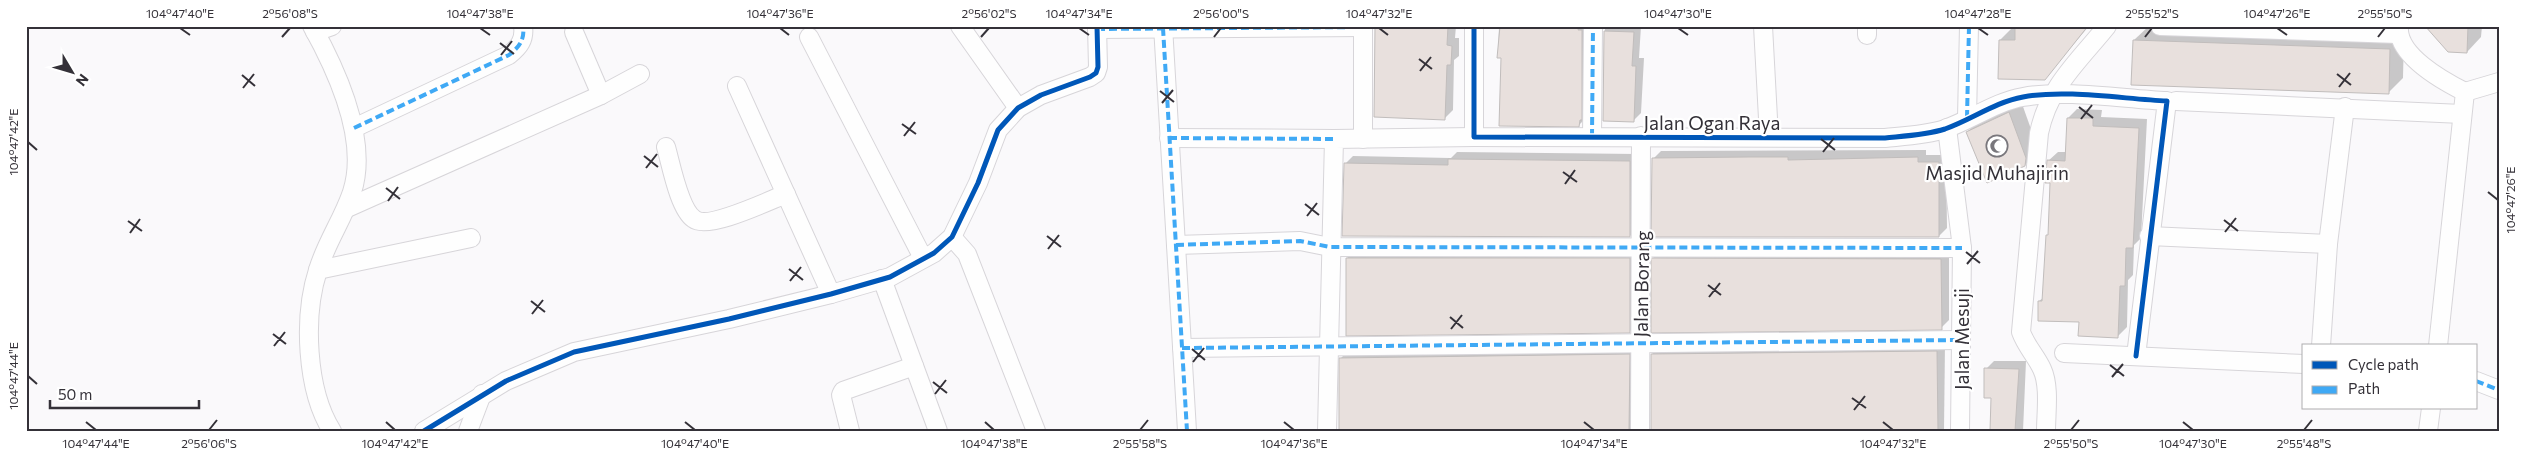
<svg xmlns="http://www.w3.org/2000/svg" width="2525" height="457" viewBox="0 0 2525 457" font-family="Commissioner,sans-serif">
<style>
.shadow{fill:#0003}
.building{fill:#e8e0dd;stroke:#c1bdbc}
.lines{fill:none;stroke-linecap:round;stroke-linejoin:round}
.minor-casing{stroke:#d7d5d9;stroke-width:20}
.minor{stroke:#fefefe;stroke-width:18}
.quiet{stroke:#3fa9f5;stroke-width:4;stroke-dasharray:8 4;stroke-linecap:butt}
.cycleway-casing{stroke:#fff;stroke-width:8}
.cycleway{stroke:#0057b8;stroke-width:5}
.ticks{fill:none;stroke:#343138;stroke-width:2}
.labels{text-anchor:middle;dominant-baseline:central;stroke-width:4.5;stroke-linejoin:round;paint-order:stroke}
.street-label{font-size:19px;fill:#343138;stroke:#fff}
.poi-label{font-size:19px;fill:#343138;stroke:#fff}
.neatline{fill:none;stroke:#343138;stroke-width:2}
.ticks-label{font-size:12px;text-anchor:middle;fill:#343138}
</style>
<rect width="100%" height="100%" fill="#faf9fb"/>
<g class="shadow">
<path d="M1375,26h81l-1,12h4v18l-5,4 -1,50 -8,8 -69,-85z"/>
<path d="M1499,26h91l-3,91 -8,8 -77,-68h-4z"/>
<path d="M1605,26h36l-2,32h5l-3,55 -8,8 -29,-2z"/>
<path d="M2014,26h75l-45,53 -44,-39z"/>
<path d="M2149,26l255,9 -1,43 -15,15 -254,-53z"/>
<path d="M2432,26h50l-1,11 -14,15z"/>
<path d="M2021,101l16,45 -1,7 -11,12 -58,-33 12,-11z"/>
<path d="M2077,109l25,1 -1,7 46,2 -6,119 -7,7 -1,30 -5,5 -1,47 -9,9 -79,-35 4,-3 4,-62 2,-2 2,-52 -3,-21 10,-9h8l2,-34z"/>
<path d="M1926,150v5h20l1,73 -8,8 -286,-77 8,-8z"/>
<path d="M1457,152l181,2v74l-8,8 -285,-72 8,-8 98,2z"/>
<path d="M1355,250l282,1v73l-8,8 -282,-74z"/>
<path d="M1660,251h289v69l-8,8 -289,-69z"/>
<path d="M1945,343l-1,88h-292v-77l8,-8z"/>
<path d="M1637,347l-3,84h-293v-73l8,-8z"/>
<path d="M1994,361h32l-3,70h-32l2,-34 -7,-28z"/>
</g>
<g class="building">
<path d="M1375,26h73l-1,19 5,1 -1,19h-4l-2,55 -71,-3z"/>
<path d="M1500,26h79l-1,4h4v90h-2l-1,7 -80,-1 2,-68h-4z"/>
<path d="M2015,26h73l-43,54 -47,-1 1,-39h16z"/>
<path d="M2425,26h43l-1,27 -19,-1z"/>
<path d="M1604,31l30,1 -2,34h4l-2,56 -31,-1z"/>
<path d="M2133,40l257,9 -1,45 -258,-9z"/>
<path d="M2009,112l17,46 -1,8 -38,17 -21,-51z"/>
<path d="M2067,118h26v8l46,2 -6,120h-7l-1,38h-5l-2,52 -40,-2 1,-14 -41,-1v-20h4l4,-66h2l2,-52h-5l2,-23 18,1z"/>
<path d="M1748,157h40v3l130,-3v5h21v75h-288l1,-79z"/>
<path d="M1448,159l182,2v76l-288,-1 2,-73 104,2z"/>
<path d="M1346,258h284v75l-284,3z"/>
<path d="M1651,258l290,1 1,71 -291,3z"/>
<path d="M1937,351l1,80h-287v-77z"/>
<path d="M1630,354l-1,77h-290v-73z"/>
<path d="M1984,368l35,1 -4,62h-25l1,-33h-7z"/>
</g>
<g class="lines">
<g class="minor-casing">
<g id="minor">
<path d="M312,26c25,45 57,114 40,166 -9,27 -26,51 -34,78 -15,46 -12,120 14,161"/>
<path d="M960,26l58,82"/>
<path d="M1163,26l24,405"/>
<path d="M1363,26v113"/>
<path d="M1474,26v111l411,1c20,-2 41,-3 60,-9 26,-9 50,-27 78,-32 42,-8 100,2 144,4l-31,255"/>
<path d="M1763,26l6,111"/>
<path d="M1867,26v9"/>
<path d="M2160,26l238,8"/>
<path d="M2399,26c-3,29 44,55 66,66l-27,254"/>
<path d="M1097,29l266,-2"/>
<path d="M315,32l17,-6"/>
<path d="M574,32l27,63"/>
<path d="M809,37l114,221"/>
<path d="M737,86l94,208"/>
<path d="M2465,92l34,-10"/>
<path d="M2176,101l286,13"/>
<path d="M1967,118l2,-92"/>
<path d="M354,128l155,-73c10,-8 16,-15 14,-29"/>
<path d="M1947,128l15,120 -2,183"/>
<path d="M1592,137l1,-111"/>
<path d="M1169,138l165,1"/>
<path d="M666,147c5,17 13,62 28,72 14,11 74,-18 92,-25"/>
<path d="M347,208l254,-113 39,-21"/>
<path d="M2149,236l179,8"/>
<path d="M952,237l15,17 69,177"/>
<path d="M1176,245l124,-4 30,6 632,1"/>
<path d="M318,270l153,-32"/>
<path d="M882,279l56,152"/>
<path d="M2321,346l7,-102 17,-137"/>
<path d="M1182,348l779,-8"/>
<path d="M2064,353l240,11"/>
<path d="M2476,381l23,9"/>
<path d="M424,431l82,-50 68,-29 155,-33 102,-25 59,-17 44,-24 18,-16 26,-54 20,-53 20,-22 23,-13 49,-18 6,-4 2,-6 -1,-41"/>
<path d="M468,431l14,-37"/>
<path d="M850,431l-9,-36 2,-4 71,-25"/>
<path d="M1327,431l7,-292 140,-2"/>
<path d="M1640,431l1,-295"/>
<path d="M2046,431c0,-18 4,-45 -4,-62 -6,-13 -16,-23 -21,-37l18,-199c10,-47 39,-71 68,-107"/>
<path d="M2428,431l3,-23"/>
</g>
</g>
<use href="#minor" class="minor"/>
<g class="quiet">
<path d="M1163,28l24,403"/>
<path d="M1097,29l266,-2"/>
<path d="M1967,118l2,-92"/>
<path d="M354,128l155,-73c10,-8 16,-15 14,-29"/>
<path d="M1592,137l1,-111"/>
<path d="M1169,138l165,1"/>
<path d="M1176,245l124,-4 30,6 632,1"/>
<path d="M1182,348l779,-8"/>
<path d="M2476,381l23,9"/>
</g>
<g class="cycleway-casing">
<g id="cycleway">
<path d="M1474,26v111l411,1c20,-2 41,-3 60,-9 26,-9 50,-27 78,-32 42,-8 100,2 144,4l-31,255"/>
<path d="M424,431l82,-50 68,-29 155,-33 102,-25 59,-17 44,-24 18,-16 26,-54 20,-53 20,-22 23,-13 49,-18 6,-4 2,-6 -1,-41"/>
</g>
</g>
<use href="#cycleway" class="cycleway"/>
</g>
<path class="ticks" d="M180,28l10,7M480,28l10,7M780,28l9,7M1079,28l10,7M1379,28l9,7M1678,28l10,7M1978,28l10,7M2277,28l10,7M282,37l8,-9M981,37l8,-9M1214,37l7,-9M2145,37l7,-9M2378,37l7,-9M500,43l14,11M501,55l11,-14M1419,59l13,10M1420,71l11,-14M2337,74l14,11M242,75l13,11M2339,87l11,-14M243,88l11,-14M1160,91l14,11M1162,103l11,-13M2079,107l14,11M2081,119l11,-14M902,124l14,10M904,136l11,-14M1821,139l14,11M28,142l9,8M1823,152l11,-14M644,156l14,11M646,168l11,-14M1563,172l14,10M1565,184l10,-14M386,188l14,11M2488,192l10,8M388,201l10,-14M1305,204l14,11M1307,216l10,-13M2224,220l14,11M128,221l14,10M2225,232l11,-14M130,233l10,-14M1047,236l14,11M1048,249l11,-14M1966,252l14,11M1967,264l11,-13M789,269l14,11M790,281l11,-14M1708,285l13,10M1709,297l11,-14M531,301l14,11M532,314l11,-14M1450,317l13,11M1451,329l11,-14M273,334l13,10M274,346l11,-14M1192,349l13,11M1193,362l11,-14M2110,365l14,11M28,376l9,8M2112,377l11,-13M933,382l14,11M935,394l11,-14M1852,398l14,10M1854,410l11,-14M86,422l10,8M386,422l9,8M685,422l10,8M985,422l9,8M1284,422l10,8M1584,422l10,8M1883,422l10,8M2183,422l10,8M209,430l8,-10M1140,430l8,-10M2071,430l8,-10M2304,430l8,-10"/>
<defs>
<g id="mosque-ring" transform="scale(1.125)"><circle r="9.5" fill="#fff" stroke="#79777c" stroke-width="1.5"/><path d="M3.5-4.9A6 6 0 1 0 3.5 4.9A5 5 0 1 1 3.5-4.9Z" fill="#79777c"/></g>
</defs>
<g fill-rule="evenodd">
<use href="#mosque-ring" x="1997" y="146"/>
</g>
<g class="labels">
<g class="street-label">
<text x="1712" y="122">Jalan Ogan Raya</text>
<text transform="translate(1641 284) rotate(-89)">Jalan Borang</text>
<text transform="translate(1961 339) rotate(-90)">Jalan Mesuji</text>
</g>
<g class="poi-label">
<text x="1997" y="172">Masjid Muhajirin</text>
</g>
</g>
<rect width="2525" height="457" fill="none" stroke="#ffffff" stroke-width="55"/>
<rect x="2302" y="344" width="175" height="65" fill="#ffffff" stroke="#aeadaf"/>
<rect x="2312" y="361" width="25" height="8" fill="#0057b8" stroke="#aeadaf"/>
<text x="2348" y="370" font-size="15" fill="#343138">Cycle path</text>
<rect x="2312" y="386" width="25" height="8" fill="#3fa9f5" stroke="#aeadaf"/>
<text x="2348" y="394" font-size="15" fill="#343138">Path</text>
<g transform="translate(72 72) rotate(128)" stroke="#ffffff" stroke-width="4" paint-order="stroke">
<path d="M0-4L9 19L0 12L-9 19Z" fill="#343138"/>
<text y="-8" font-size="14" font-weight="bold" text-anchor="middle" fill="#343138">N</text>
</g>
<path d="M50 400v8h149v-8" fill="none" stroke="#343138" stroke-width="2.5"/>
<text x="58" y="400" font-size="15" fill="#343138" stroke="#ffffff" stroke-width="4" paint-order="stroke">50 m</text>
<rect x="28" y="28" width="2470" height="402" class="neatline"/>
<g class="ticks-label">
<text x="180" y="18">104°47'40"E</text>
<text x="290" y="18">2°56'08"S</text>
<text x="480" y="18">104°47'38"E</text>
<text x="780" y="18">104°47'36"E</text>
<text x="989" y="18">2°56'02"S</text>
<text x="1079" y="18">104°47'34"E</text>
<text x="1221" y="18">2°56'00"S</text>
<text x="1379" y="18">104°47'32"E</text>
<text x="1678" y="18">104°47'30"E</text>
<text x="1978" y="18">104°47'28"E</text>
<text x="2152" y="18">2°55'52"S</text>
<text x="2277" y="18">104°47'26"E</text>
<text x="2385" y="18">2°55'50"S</text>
<text transform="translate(14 142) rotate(-90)" y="4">104°47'42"E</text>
<text transform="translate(2511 200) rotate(-90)" y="4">104°47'26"E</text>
<text transform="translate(14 376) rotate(-90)" y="4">104°47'44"E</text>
<text x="96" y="448">104°47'44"E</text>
<text x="209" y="448">2°56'06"S</text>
<text x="395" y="448">104°47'42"E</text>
<text x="695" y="448">104°47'40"E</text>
<text x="994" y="448">104°47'38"E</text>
<text x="1140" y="448">2°55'58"S</text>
<text x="1294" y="448">104°47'36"E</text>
<text x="1594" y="448">104°47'34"E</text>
<text x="1893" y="448">104°47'32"E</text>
<text x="2071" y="448">2°55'50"S</text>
<text x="2193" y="448">104°47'30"E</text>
<text x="2304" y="448">2°55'48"S</text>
</g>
</svg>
